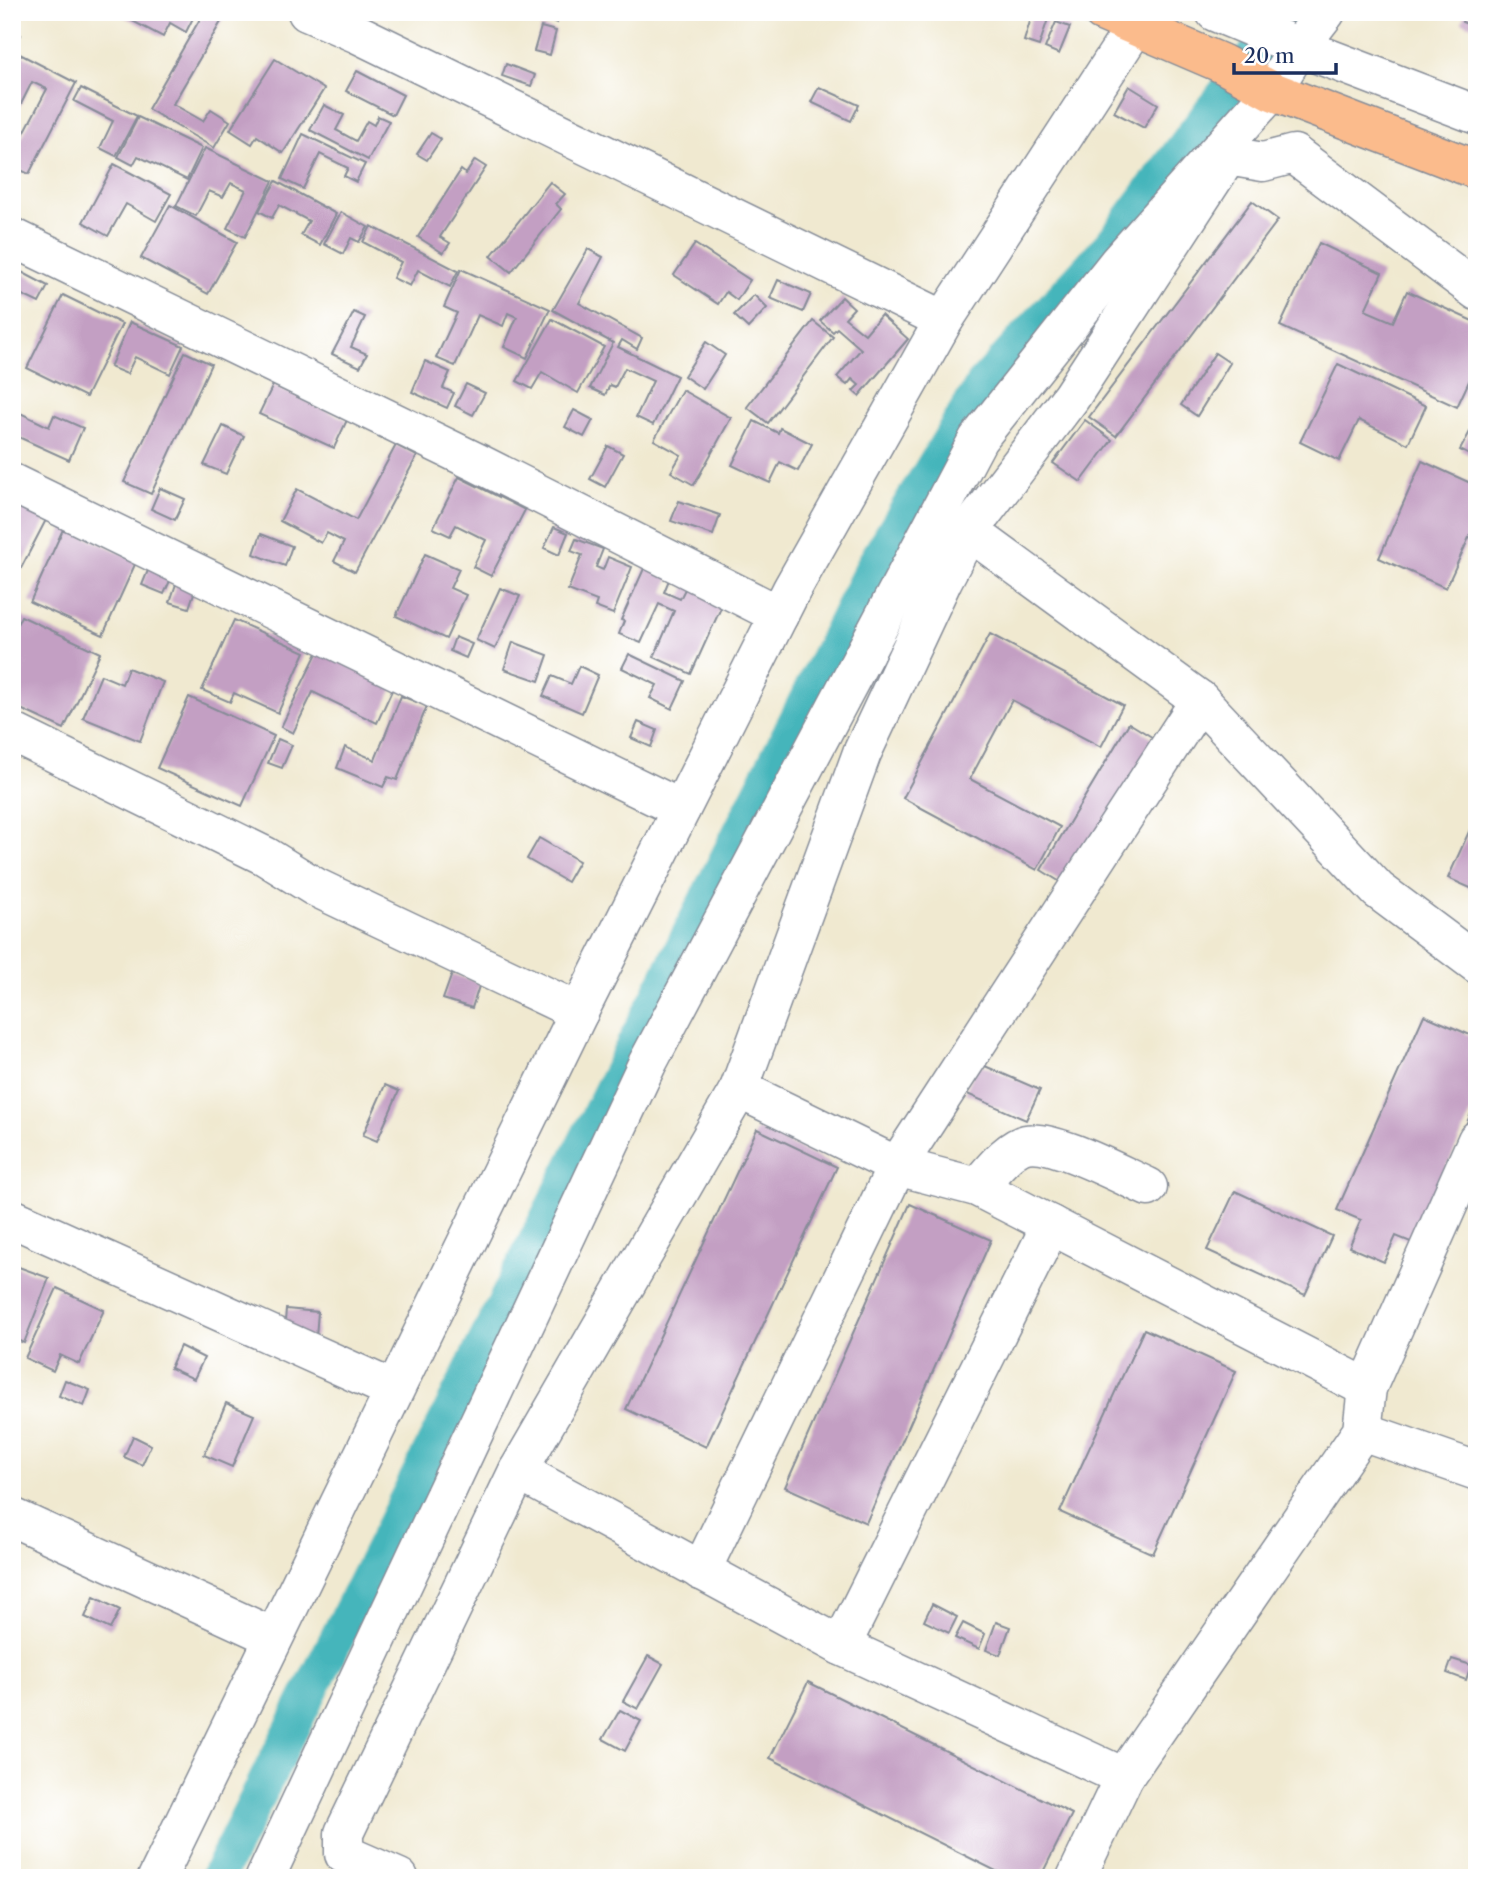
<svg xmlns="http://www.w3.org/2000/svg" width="1489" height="1890" viewBox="0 0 1489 1890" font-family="'Libre Caslon Text',serif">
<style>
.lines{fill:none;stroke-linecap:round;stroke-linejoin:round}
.canal{stroke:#45b5bb;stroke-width:35}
.building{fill:#c39fc3}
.minor-casing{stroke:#868c97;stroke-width:41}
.major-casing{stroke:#868c97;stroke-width:41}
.minor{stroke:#fff;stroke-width:38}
.major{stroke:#fbbb8c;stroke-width:38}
</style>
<rect width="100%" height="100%" fill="#fff"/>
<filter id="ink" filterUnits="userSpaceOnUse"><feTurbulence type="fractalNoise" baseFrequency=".0143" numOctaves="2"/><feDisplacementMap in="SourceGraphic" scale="14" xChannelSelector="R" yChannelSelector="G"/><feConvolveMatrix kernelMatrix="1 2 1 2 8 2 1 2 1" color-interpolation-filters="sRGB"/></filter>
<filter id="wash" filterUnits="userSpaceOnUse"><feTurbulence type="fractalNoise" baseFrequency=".00686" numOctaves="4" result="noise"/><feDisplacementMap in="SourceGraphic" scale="28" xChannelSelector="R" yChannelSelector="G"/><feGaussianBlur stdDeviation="1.57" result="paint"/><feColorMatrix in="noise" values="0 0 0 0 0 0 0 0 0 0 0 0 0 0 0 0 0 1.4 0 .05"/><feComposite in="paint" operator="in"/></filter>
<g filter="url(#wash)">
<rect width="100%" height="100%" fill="#f0e9d0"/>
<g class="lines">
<path class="canal" d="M217,1878l657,-1314 109,-180 129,-141 101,-135 76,-96"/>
</g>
<g id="blocks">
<g class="building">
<path d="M120,12h76l-10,20 -16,-9 -7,14 -44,-23z"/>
<path d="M204,12h16l5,3 -52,89 30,17 8,-12 19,12 -16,27 -66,-39z"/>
<path d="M549,12h12l-4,11 -11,-4z"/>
<path d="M1033,12l16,4 -10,30 -15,-5z"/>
<path d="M1465,12h12v16l-15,-6z"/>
<path d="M1056,22l14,5 -11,27 -14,-6z"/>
<path d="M541,27l15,4 -6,24 -16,-4z"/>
<path d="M12,30l9,5 -9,14z"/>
<path d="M12,50l64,33 -47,91 -17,-8v-10l35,-67 -15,-7 -12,24 -8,-5z"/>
<path d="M275,59l49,30 -41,64 -26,-17 -5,8 -22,-14z"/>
<path d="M506,64l29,11 -4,11 -29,-10z"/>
<path d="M357,71l46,24 -10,20 -47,-24z"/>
<path d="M1129,86l29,18 -14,24 -30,-16z"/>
<path d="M819,87l40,18 -8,16 -40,-19z"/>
<path d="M81,88l56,28 -21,40 -16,-8 13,-27 -39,-20z"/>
<path d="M324,105l20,10 -8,15 20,11 11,-20 7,4 4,-9 11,5 -21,39 -58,-30z"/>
<path d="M138,117l64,31 -15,32 -49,-24 -5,9 -15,-8z"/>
<path d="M431,133l10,6 -14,21 -10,-6z"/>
<path d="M303,134l62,30 -9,18 -12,-6 4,-8 -28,-14 -17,35 -21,-10z"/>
<path d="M205,148l68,33 -28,56 -18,-9 19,-38 -15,-7 -8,14 -14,-6 -13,25 -20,-10z"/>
<path d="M475,160l11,7 -46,70 10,6 -7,10 -25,-16 43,-67 5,4z"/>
<path d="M114,164l57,30 -15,27 -30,-17 -18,32 -25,-14z"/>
<path d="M276,181l60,33 -16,31 -19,-10 8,-14 -30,-16 -7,13 -13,-7z"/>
<path d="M550,182l15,12 -9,10 5,5 -50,63 -20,-16z"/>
<path d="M1252,201l26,19 -162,216 -27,-19z"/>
<path d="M170,205l67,37 -29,52 -67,-36z"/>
<path d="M341,212l27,15 -9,15 -8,-4 -8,16 -19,-10z"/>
<path d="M371,226l87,45 -8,16 -32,-17 -8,16 -17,-8 8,-16 -38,-20z"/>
<path d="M1319,243l63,30 -17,37 28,12 14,-31 70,32v41l-20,43 -177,-81z"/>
<path d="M695,244l55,36 -13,20 -11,-8 -8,12 -44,-29z"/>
<path d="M588,249l15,8 -24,46 63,35 -5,11 -15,-9 -4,7 59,29 -24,49 -17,-8 17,-36 -28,-13 -10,19 -5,-2 -5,10 -15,-7 23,-45 -60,-33z"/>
<path d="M12,267l36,19 -9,17 -27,-13z"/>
<path d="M461,269l89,40 -23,49 -23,-11 13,-30 -9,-4 -5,13 -25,-11 -23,51 -19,-8 21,-45 -13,-6z"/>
<path d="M778,280l33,14 -8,18 -33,-14z"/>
<path d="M63,295l59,29 -36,73 -59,-29z"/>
<path d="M754,295l13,13 -19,20 -14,-13z"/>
<path d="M842,297l12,11 -9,10 20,16 16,-19 27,24 -49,57 -6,-5 6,-6 -7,-6 -5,6 -10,-8 24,-28 -24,-21 -4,4 -13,-11z"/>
<path d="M354,312l11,5 -14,30 16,7 -7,13 -28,-13z"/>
<path d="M552,319l52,28 -26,46 -36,-21 -10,17 -15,-8z"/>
<path d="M813,321l20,16 -65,86 -21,-16z"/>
<path d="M130,322l53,24 -13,28 -35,-17 -8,17 -17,-7z"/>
<path d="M706,342l19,13 -22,34 -19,-13z"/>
<path d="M185,352l26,12 -60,130 -27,-12z"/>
<path d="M1215,353l15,10 -33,53 -16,-11z"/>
<path d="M425,361l25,11 -7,16 11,5 -7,15 -35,-16z"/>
<path d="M1338,364l88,42 -18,38 -49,-24 -20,41 -39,-19z"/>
<path d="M466,384l19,9 -12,22 -18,-9z"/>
<path d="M273,385l74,35 -13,28 -75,-34z"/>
<path d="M682,390l49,28 -37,67 -23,-13 10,-17 -27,-15z"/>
<path d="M14,410l35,17 5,-12 29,13 -14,32 -57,-26v-19z"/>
<path d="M574,410l19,10 -9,17 -19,-10z"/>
<path d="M1477,419v40l-17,-9z"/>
<path d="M1085,420l27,20 -31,42 -28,-19z"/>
<path d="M754,421l24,12 2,-5 32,16 -14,27 -18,-9 -10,21 -38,-18z"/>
<path d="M223,426l21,10 -18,38 -22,-9z"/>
<path d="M396,445l21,11 -62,116 -21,-11 10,-19 -17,-9 -6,10 -41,-22 17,-32 59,31z"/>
<path d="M608,446l15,8 -18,33 -15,-8z"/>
<path d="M1422,461l55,25v34l-31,68 -67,-30z"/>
<path d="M459,477l66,33 -34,66 -18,-9 13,-27 -30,-15 -6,11 -17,-8z"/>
<path d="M160,488l25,11 -10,21 -24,-11z"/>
<path d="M12,498l36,18 -29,56 -7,-4z"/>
<path d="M679,501l41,14 -7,20 -42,-14z"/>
<path d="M64,527l73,33 -34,75 -73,-33z"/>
<path d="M554,527l14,6 -9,22 -15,-7z"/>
<path d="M261,534l31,12 -7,20 -31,-12z"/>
<path d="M576,539l27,10 -7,18 7,3 5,-13 24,10 -19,47 -18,-7 2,-6 -29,-11 14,-35 -11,-4z"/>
<path d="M425,554l34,15 -9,19 16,7 -20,44 -50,-23z"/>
<path d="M151,563l23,9 -10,22 -22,-9z"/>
<path d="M646,564l25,11 -7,17 16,7 8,-16 37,16 -34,75 -37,-17 20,-46 -15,-7 -18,39 -22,-9 5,-13 -3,-1z"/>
<path d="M178,578l19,6 -8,24 -19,-6z"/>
<path d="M500,588l20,8 -25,53 -19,-9z"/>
<path d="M21,616l79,37 -36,76 -52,-24v-70z"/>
<path d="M234,620l71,32 -27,61 -44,-20 -4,9 -28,-12z"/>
<path d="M990,634l133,71 -22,42 -89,-47 -42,79 90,48 -23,43 -134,-72z"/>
<path d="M455,637l17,7 -6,14 -16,-7z"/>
<path d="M513,642l35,13 -9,26 -35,-12z"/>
<path d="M319,649l75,37 -17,37 -64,-31 -20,41 -12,-6z"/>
<path d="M629,654l56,27 -13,28 -22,-11 7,-13 -35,-17z"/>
<path d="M579,666l19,9 -16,38 -39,-17 9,-20 19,8z"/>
<path d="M128,668l35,14 -23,59 -57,-23 18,-43 21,9z"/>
<path d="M401,696l26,10 -30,74 -9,-3 -5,10 -46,-19 8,-21 30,13z"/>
<path d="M189,697l85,39 -32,70 -85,-38z"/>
<path d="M638,722l19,8 -6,17 -20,-9z"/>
<path d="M1129,723l26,16 -88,147 -26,-16z"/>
<path d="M278,739l14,6 -10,23 -14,-5z"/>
<path d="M1477,814v77l-29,-13z"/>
<path d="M539,838l40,23 -12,21 -40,-23z"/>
<path d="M452,974l28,9 -8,25 -29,-9z"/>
<path d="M1424,1015l53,23v62l-64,143 -17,-7 -12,26 -35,-15 12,-27 -24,-10z"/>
<path d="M978,1063l62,27 -14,30 -61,-27z"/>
<path d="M385,1085l14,6 -22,50 -14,-6z"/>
<path d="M757,1129l80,38 -131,280 -80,-38z"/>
<path d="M1235,1191l97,45 -27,59 -98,-45z"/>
<path d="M910,1204l81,36 -125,283 -81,-36z"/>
<path d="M16,1266l33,12 -25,65 -12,-5v-62z"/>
<path d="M57,1288l47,22 -25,54 -19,-9 -7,16 -28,-13z"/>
<path d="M286,1309l32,3 -2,25 -32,-2z"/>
<path d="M1144,1329l92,42 -83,183 -93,-42z"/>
<path d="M180,1346l24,12 -10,21 -24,-11z"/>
<path d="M65,1380l25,10 -6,16 -25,-10z"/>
<path d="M226,1403l28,12 -22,52 -28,-12z"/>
<path d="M133,1436l18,9 -9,20 -18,-8z"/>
<path d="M94,1597l26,13 -10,19 -25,-12z"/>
<path d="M932,1604l25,13 -8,16 -25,-12z"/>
<path d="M996,1622l14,5 -10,28 -14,-5z"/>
<path d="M963,1623l22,11 -6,15 -24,-11z"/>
<path d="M648,1656l15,8 -25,45 -15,-8z"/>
<path d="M1452,1659l19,6 -5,15 -19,-7z"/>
<path d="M808,1682l264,132 -32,64h-30l-240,-120z"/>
<path d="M620,1710l21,11 -16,30 -22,-12z"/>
</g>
</g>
</g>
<g filter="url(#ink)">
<use href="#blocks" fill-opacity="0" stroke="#868c97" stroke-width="2"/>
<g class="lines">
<g class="minor-casing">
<g id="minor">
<path d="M307,12l51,22 586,286"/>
<path d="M1215,12l84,35 178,68"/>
<path d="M12,237l464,225 303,153"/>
<path d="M12,483l669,326"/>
<path d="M969,531l231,169 178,190 99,74"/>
<path d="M12,732l253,124 50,31 264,125"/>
<path d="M739,1089l158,77 80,21 390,201"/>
<path d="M977,1187c13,-14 31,-39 49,-43 27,-6 95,31 122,43"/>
<path d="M12,1218l382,172"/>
<path d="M1362,1431l115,40"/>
<path d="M518,1471l323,175 283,131"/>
<path d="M12,1517l261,120"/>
<path d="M701,1571l196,-405 303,-466"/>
<path d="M841,1646l210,-421"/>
<path d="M157,1878l422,-866 213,-423 152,-269 191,-293 2,-15"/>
<path d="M265,1878l382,-814 331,-625 139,-175 155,-173 27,-44 27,-35"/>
<path d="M399,1878l-55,-24v-21l174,-362 221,-382 123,-336 81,-173 26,-49 102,-134 157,-241 35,6 31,-8 183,137"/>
<path d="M1076,1878l48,-101 238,-346 5,-43 110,-248"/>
</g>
</g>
<g class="major-casing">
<path id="major" d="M1102,12l119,51 51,28 205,79"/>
</g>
<use href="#minor" class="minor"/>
<use href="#major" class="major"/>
</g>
</g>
<rect width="1489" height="1890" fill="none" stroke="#fff" stroke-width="42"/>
<path d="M1234 63v10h102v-10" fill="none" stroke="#1b2f5e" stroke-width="3.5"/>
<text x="1244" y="63" font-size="21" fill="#1b2f5e" stroke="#ffffff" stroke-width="5" paint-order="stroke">20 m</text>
</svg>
